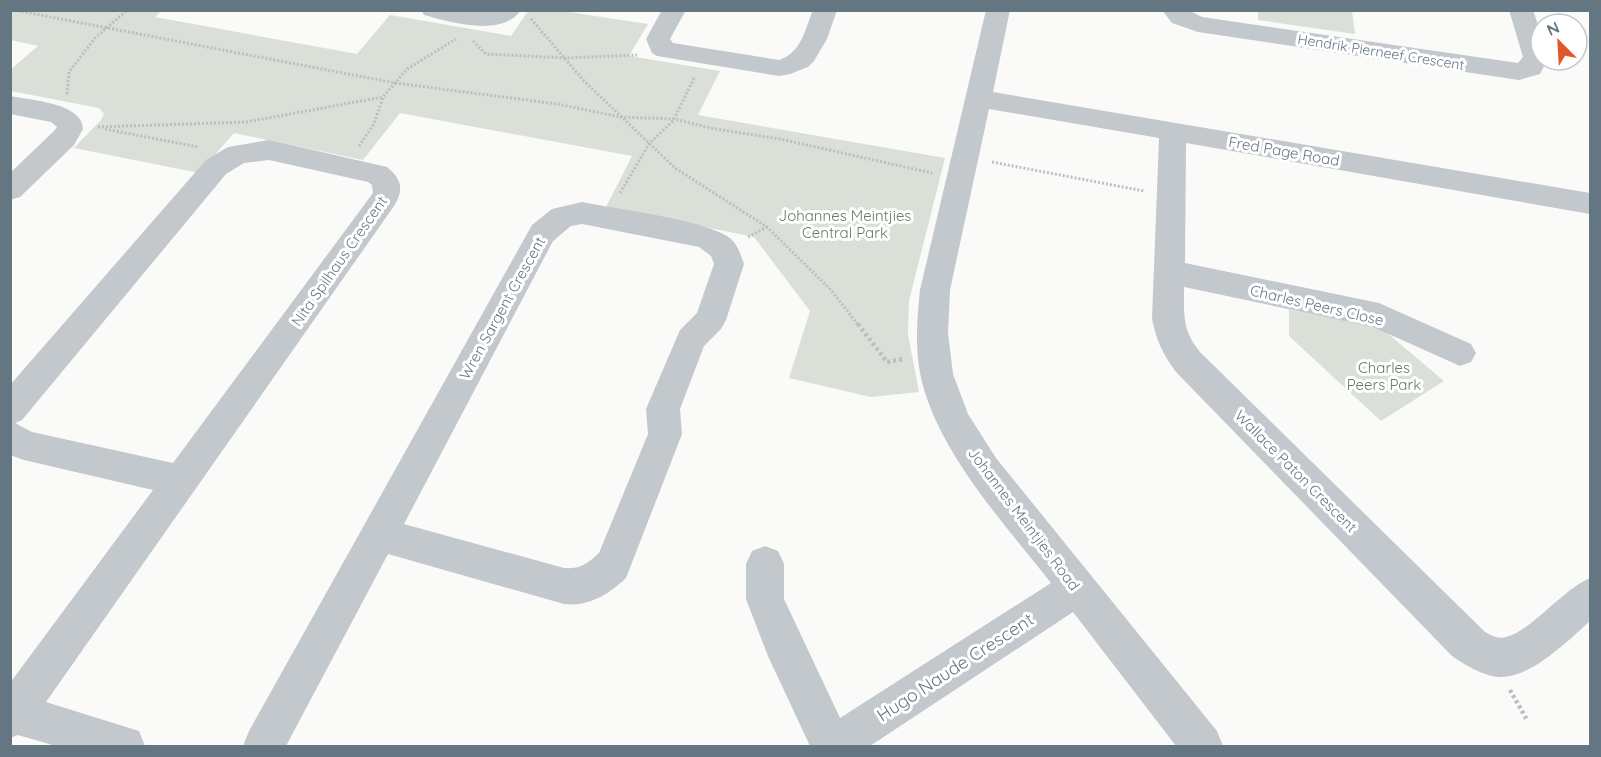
<svg xmlns="http://www.w3.org/2000/svg" width="1601" height="757" viewBox="0 0 1601 757" font-family="Quicksand,sans-serif">
<style>
.green{fill:#dadfd7}
.lines{fill:none;stroke-linecap:round;stroke-linejoin:round}
.path-far1{stroke:#bbbfc2;stroke-width:3;stroke-dasharray:2 2;stroke-linecap:butt}
.path{stroke:#bbbfc2;stroke-width:4.5;stroke-dasharray:3 3;stroke-linecap:butt}
.minor{fill:#c3c8cc;fill-rule:evenodd}
.labels{text-anchor:middle;dominant-baseline:central;stroke-width:6;stroke-linejoin:round;paint-order:stroke}
.far-street-label{font-size:14px;fill:#657683;stroke:#fff}
.street-label{font-size:15px;fill:#657683;stroke:#fff}
.park-label{font-size:15px;fill:#687a64;stroke:#fff}
.near-street-label{font-size:18px;fill:#657683;stroke:#fff}
</style>
<rect width="100%" height="100%" fill="#fafaf8"/>
<g class="green">
<path d="M11,11h150l-6,6 202,37 33,-39 121,21 17,-25h34l86,13 -19,32 91,15 -22,44 247,43 -36,143 -1,34 11,57 -48,5 -82,-19 21,-67 -56,-74 -148,-30 26,-51 -232,-43 -37,47 -129,-27 -35,40 -125,-25 27,-28 3,-6 -5,-6 -88,-17 -1,-21 28,-24 -27,-6z"/>
<path d="M1258,11h94l3,23 -97,-14z"/>
<path d="M1289,310l91,17 64,54 -63,40 -92,-85z"/>
</g>
<g class="lines">
<g class="path-far1">
<path d="M14,10l381,73 163,21 62,13 54,2"/>
<path d="M531,19l53,62 91,87 92,59 64,63 28,36"/>
<path d="M473,41l13,13 80,4 71,-3"/>
<path d="M694,78l-20,41 36,9 70,11 152,34"/>
<path d="M67,94l2,-22 26,-34 32,-28"/>
<path d="M98,127l148,-5 137,-25"/>
<path d="M105,129l93,18"/>
<path d="M359,146l15,-22 9,-27 24,-28 49,-30"/>
<path d="M992,162l152,29"/>
<path d="M620,193l29,-49 25,-24"/>
<path d="M748,237l19,-10"/>
</g>
<g class="path">
<path d="M858,324l29,38 16,-3"/>
<path d="M1510,690l17,30"/>
</g>
<g class="minor">
<path d="M421,10h100c-19,28 -71,12 -97,5z"/>
<path d="M662,10h24l-16,29 3,4 106,17c22,-7 26,-30 34,-50h24l-10,29 -13,22 -6,6 -18,7 -11,2 -122,-20 -5,-3 -6,-14z"/>
<path d="M986,10h24l-17,82 597,101v21l-404,-71 -1,120 194,40 92,41 5,9 -5,9 -11,4 -87,-39 -189,-40c0,28 -2,43 16,65l284,279c7,5 14,8 22,6 24,-5 56,-47 84,-59v43c-21,19 -60,58 -91,56 -16,-1 -34,-12 -47,-21l-276,-284c-14,-20 -19,-30 -24,-53l7,-181 -170,-29 -39,181 -2,43 5,41 15,40 28,44 221,273 6,15h-47l-103,-134 -203,134h-60l-42,-90 -22,-57v-35l6,-13 13,-5 13,5 6,13v35l56,119 211,-135c-47,-60 -116,-134 -131,-210 -5,-28 -3,-55 0,-83z"/>
<path d="M1162,10h26l14,7 316,46 5,-6 -14,-47h24l8,24v26h6l-7,14 -21,6 -321,-48 -26,-9z"/>
<path d="M10,96c20,4 73,7 73,33l-9,16 -54,52 -10,3v-27l44,-42 3,-4 -6,-5 -41,-8z"/>
<path d="M269,140l118,27c15,12 17,23 7,39l-348,496 93,29 6,15h-89l-38,-11 -8,3v-55l143,-193 -129,-30 -14,-5v-70l196,-225 22,-13zM269,160l99,22 4,3 1,8 -200,270 -141,-31 -17,-9 7,-3 204,-246 18,-11z"/>
<path d="M582,202c33,7 127,18 149,37 7,6 10,17 13,25l-18,56 -5,9 -17,17 -24,63 2,25 -56,144c-17,16 -37,29 -62,26l-176,-50 -102,192h-43l6,-15 283,-506 20,-16zM582,224l117,23 12,9 3,8 -17,49 -17,17 -34,79 2,25 -49,119c-12,11 -18,16 -35,15l-160,-44 149,-283 18,-15z"/>
</g>
</g>
<g class="labels">
<g class="far-street-label">
<text transform="translate(1381 52) rotate(9)">Hendrik Pierneef Crescent</text>
</g>
<g class="street-label">
<text transform="translate(1284 151) rotate(10)">Fred Page Road</text>
<text transform="translate(339 261) rotate(-55)">Nita Spilhaus Crescent</text>
<text transform="translate(1317 305) rotate(13)">Charles Peers Close</text>
<text transform="translate(502 308) rotate(-61)">Wren Sargent Crescent</text>
<text transform="translate(1296 471) rotate(45)">Wallace Paton Crescent</text>
<text transform="translate(1024 519) rotate(53)">Johannes Meintjies Road</text>
</g>
<g class="park-label">
<text x="845" y="215">Johannes Meintjies<tspan x="845" dy="17">Central Park</tspan></text>
<text x="1384" y="367">Charles<tspan x="1384" dy="17">Peers Park</tspan></text>
</g>
<g class="near-street-label">
<text transform="translate(955 667) rotate(-33)">Hugo Naude Crescent</text>
</g>
</g>
<rect width="1601" height="757" fill="none" stroke="#657683" stroke-width="24"/>
<g transform="translate(1559 42) rotate(336)"><circle r="28" fill="#ffffff" stroke="#c1c8cd" stroke-width="1.5"/>
<path d="M0-4.5L10 22L0 15L-10 22Z" fill="#e4572e"/>
<text y="-9" font-size="16" font-weight="bold" text-anchor="middle" fill="#657683">N</text>
</g>
</svg>
